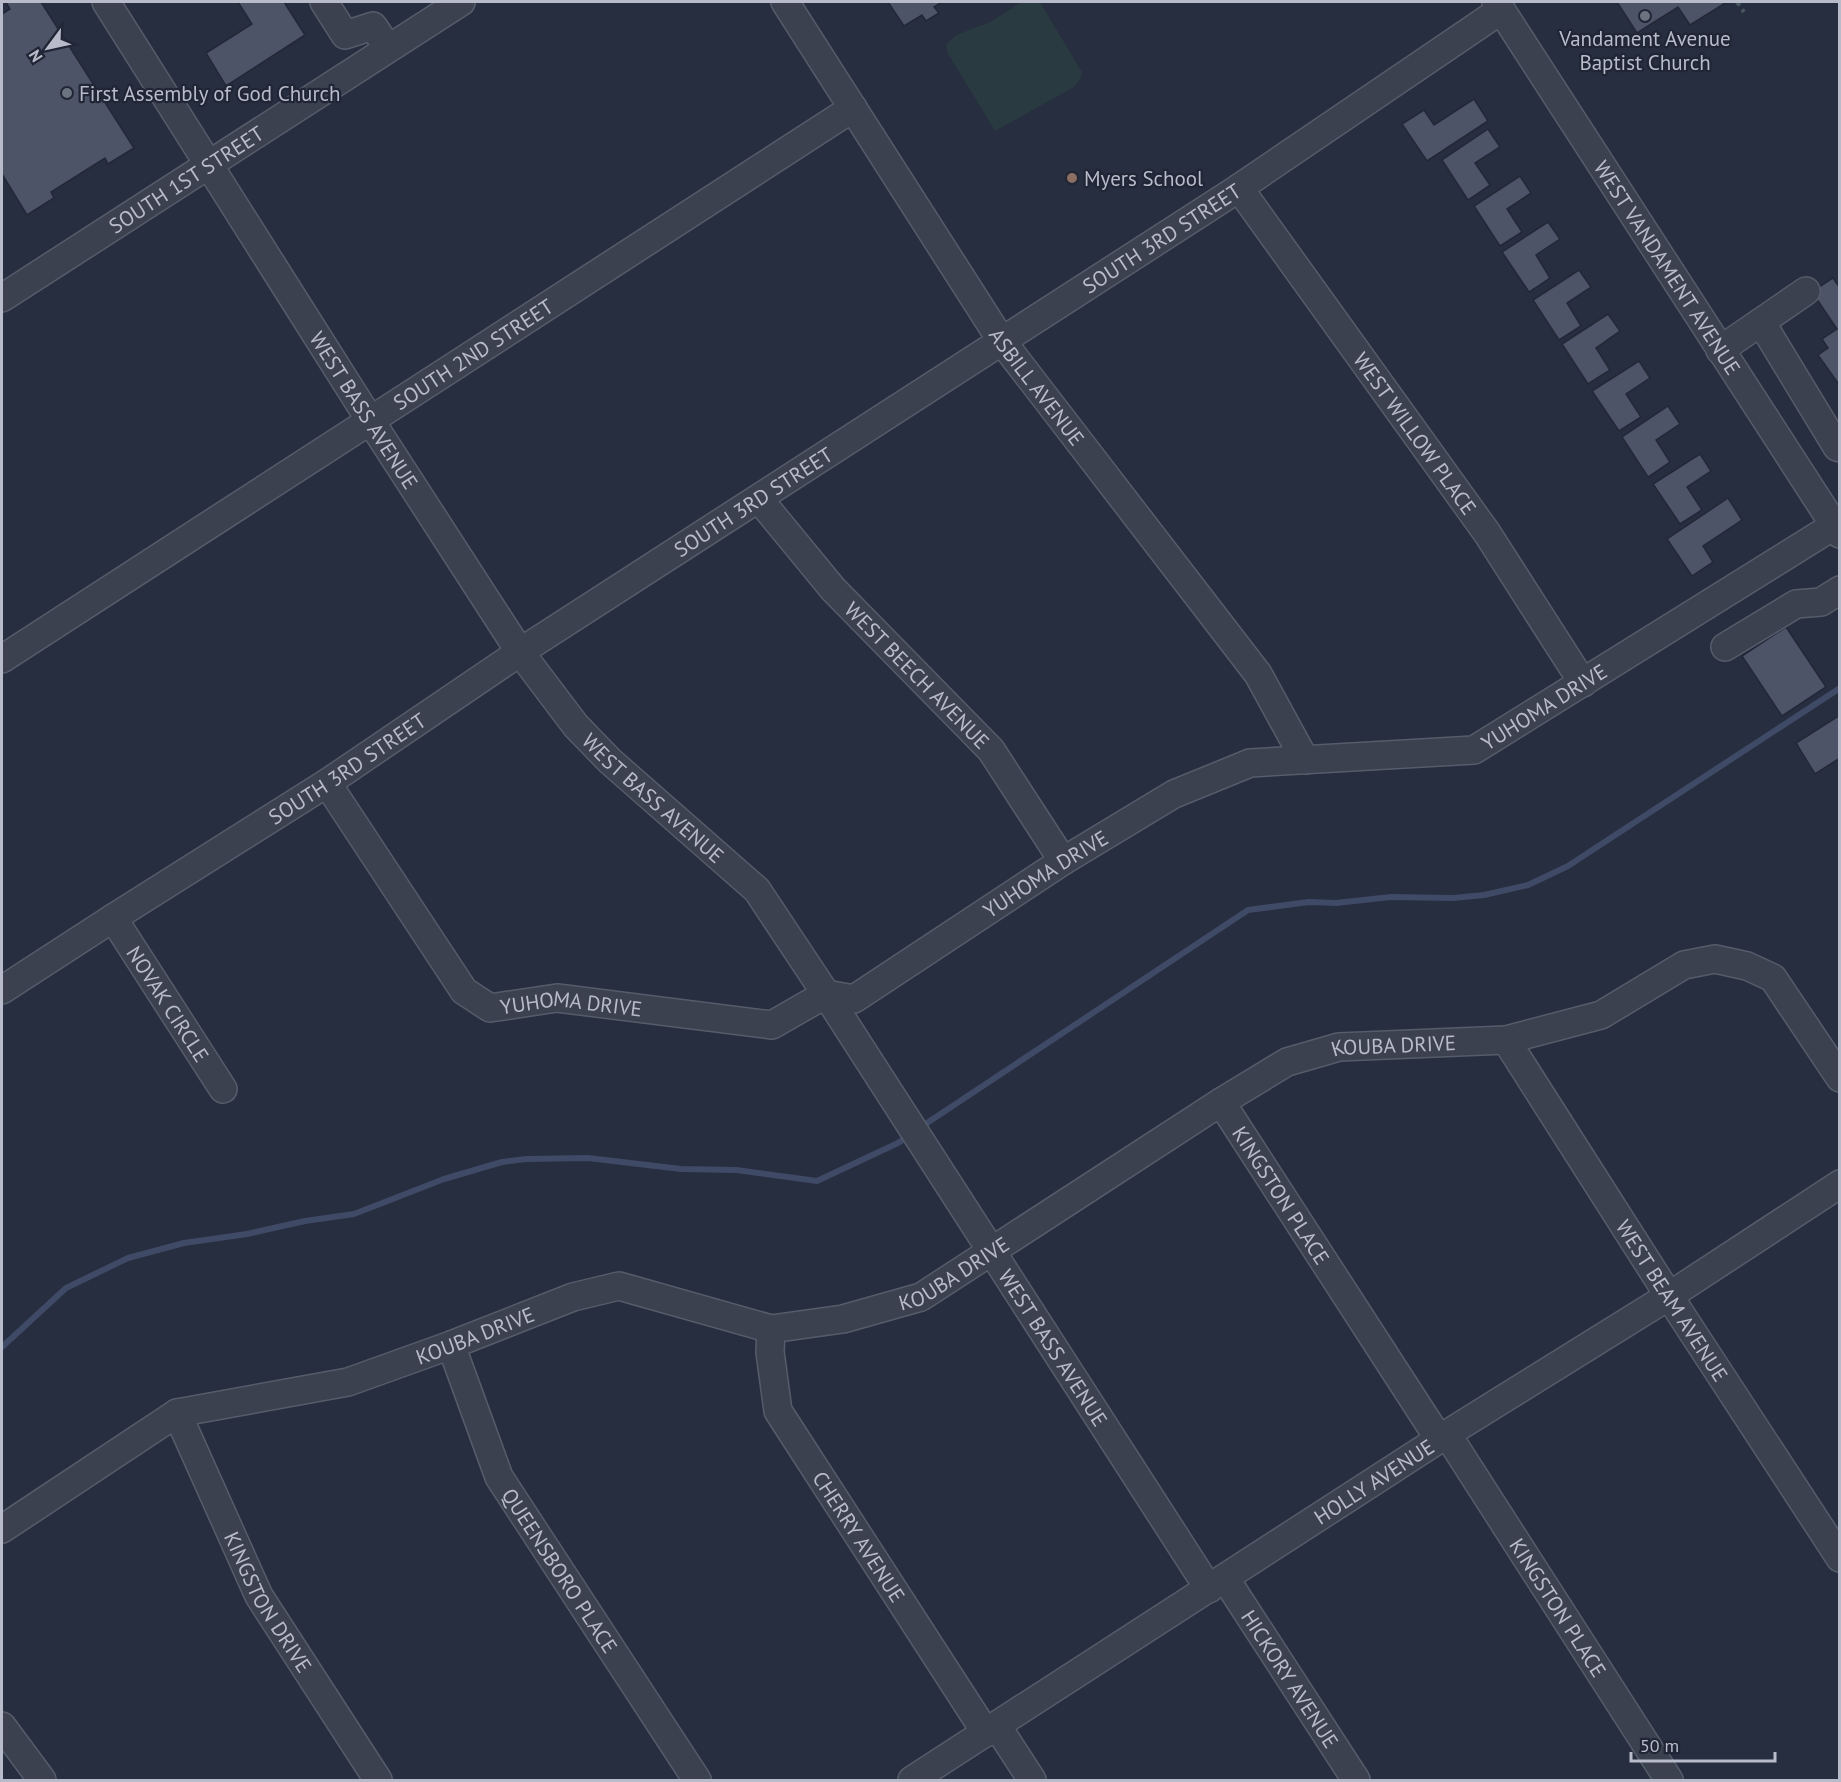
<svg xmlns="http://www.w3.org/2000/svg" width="1841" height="1782" viewBox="0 0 1841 1782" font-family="'PT Sans',sans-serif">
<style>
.green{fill:#293a40}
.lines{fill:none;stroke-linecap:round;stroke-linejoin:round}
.stream{stroke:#3f4a67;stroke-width:6}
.building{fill:#4e5468;stroke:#222837;stroke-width:1.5}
.minor-casing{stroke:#565c6a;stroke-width:30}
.path{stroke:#48575d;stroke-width:4;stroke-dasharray:4.5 4.5;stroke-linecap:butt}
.minor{stroke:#3b414f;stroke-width:27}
.worship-dot{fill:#6b7280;stroke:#202635;stroke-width:2}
.education-dot{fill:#8d6e63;stroke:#202635;stroke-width:2}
.labels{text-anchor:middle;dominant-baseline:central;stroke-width:4.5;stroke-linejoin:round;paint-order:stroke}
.poi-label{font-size:21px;fill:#b8bcca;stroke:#202635;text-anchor:start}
.street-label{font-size:21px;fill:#b8bcca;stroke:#202635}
</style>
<rect width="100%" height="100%" fill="#272e3f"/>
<path class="green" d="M1022,2h18l42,70 -1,5 -7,10 -79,44 -48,-79 -1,-7 10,-10 34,-13z"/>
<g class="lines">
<g class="stream">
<path d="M921,1127l327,-217 61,-8 27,1 55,-6 62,1 31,-3 44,-10 40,-19 272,-178"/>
<path d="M2,1347l64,-59 62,-30 56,-15 63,-9 58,-13 49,-7 90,-35 58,-17 24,-3 62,-1 93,11 55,1 81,11 81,-38 12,-8"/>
</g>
</g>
<g class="building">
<path d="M6,2h35l93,146 -26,16 -3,-6 -54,34 3,6 -27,17 -25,-41v-160l8,-5z"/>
<path d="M238,2h46l21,33 -79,51 -20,-33 46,-29z"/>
<path d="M888,2h54l-8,5 5,6 -13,8 -4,-6 -18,11z"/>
<path d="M1617,2h110l-37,23 -12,-18 -41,26z"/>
<path d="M1474,99l14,22 -61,40 -25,-37 22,-14 10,15z"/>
<path d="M1488,129l12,18 -25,16 15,22 -22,15 -26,-40z"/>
<path d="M1520,176l11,17 -24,16 15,23 -22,14 -26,-40z"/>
<path d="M1548,222l12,17 -24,16 14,23 -21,14 -27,-40z"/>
<path d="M1579,270l12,17 -24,16 14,23 -22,14 -26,-40z"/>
<path d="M1833,278l7,10v98l-22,-31 10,-7 -6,-9 15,-10 -25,-37z"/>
<path d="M1608,314l12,17 -24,17 14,22 -22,14 -26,-40z"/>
<path d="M1639,361l11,17 -24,16 15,23 -22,14 -27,-40z"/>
<path d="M1668,406l12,18 -24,16 14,22 -22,15 -26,-40z"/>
<path d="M1700,454l11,17 -24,16 15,23 -22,14 -27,-40z"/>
<path d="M1728,498l14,22 -39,26 10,16 -21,14 -25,-37z"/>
<path d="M1786,627l40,60 -44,29 -40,-60z"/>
<path d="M1840,715v43l-25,16 -19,-31z"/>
</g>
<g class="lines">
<g class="minor-casing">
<g id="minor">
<path id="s1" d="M106,2l264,418 150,232 56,74 34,35 147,129 69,104 383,595"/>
<path d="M324,2l21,33 28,-9 15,22"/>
<path id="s2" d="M785,2l216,338 257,334 47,86"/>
<path id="s3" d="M1496,2l344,532"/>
<path id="s4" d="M1239,188l248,345 96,150"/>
<path id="s5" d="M2,298l459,-296"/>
<path d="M1761,322l76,125 3,1"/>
<path d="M1720,350l86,-59"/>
<path id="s6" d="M759,499l74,90 158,161 72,111"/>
<path d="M1725,647l71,-43 25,-2 19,-12"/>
<path id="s7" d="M2,659l851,-551"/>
<path id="s8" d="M327,783l137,208 26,17 67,-10 215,27 54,-31 28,5 209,-138 111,-67 76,-31 224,-13 366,-228"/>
<path id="s9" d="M113,918l110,171"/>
<path id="s10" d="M2,990l111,-72 214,-135 193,-131 719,-464 262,-178"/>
<path id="s11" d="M1506,1040l163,256 171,262"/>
<path id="s12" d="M1221,1102l218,337"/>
<path id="s13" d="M771,1329l-1,23 8,59 208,322"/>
<path id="s14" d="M451,1345l48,132 198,303"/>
<path id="s15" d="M177,1413l82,183 119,184"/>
<path id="s16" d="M1447,1434l222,346"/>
<path id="s17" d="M2,1529l175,-116 171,-31 103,-37 122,-48 46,-11 152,43 72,-10 78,-22 300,-195 66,-40 52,-15 167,-7 95,-25 83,-50 31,-6 32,7 26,12 67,100"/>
<path id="s18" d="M1225,1578l131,202"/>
<path d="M2,1726l40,54"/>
<path d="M997,1726l35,54"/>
<path id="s19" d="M912,1780l535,-346 222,-138 171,-112"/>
</g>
</g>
<path class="path" d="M1737,2l7,10"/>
<use href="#minor" class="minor"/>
</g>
<g class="worship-dot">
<circle cx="1645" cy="16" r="6"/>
<circle cx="67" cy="93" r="6"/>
</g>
<circle class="education-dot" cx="1072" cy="178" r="6"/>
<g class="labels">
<g class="poi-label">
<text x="1645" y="38" text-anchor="middle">Vandament Avenue<tspan x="1645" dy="24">Baptist Church</tspan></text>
<text x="79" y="93">First Assembly of God Church</text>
<text x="1084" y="178">Myers School</text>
</g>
<g class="street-label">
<text stroke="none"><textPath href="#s5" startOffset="219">SOUTH 1ST STREET</textPath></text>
<text stroke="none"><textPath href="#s10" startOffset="1382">SOUTH 3RD STREET</textPath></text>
<text stroke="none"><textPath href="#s3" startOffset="316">WEST VANDAMENT AVENUE</textPath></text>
<text stroke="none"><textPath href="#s7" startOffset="561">SOUTH 2ND STREET</textPath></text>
<text stroke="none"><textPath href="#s2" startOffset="460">ASBILL AVENUE</textPath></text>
<text stroke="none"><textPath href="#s1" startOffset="483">WEST BASS AVENUE</textPath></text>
<text stroke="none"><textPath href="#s4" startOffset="302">WEST WILLOW PLACE</textPath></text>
<text stroke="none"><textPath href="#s10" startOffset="896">SOUTH 3RD STREET</textPath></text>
<text stroke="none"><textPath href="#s6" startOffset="237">WEST BEECH AVENUE</textPath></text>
<text stroke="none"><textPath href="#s8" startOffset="1424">YUHOMA DRIVE</textPath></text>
<text stroke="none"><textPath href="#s10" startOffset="410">SOUTH 3RD STREET</textPath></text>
<text stroke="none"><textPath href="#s1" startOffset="969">WEST BASS AVENUE</textPath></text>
<text stroke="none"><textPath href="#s8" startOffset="884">YUHOMA DRIVE</textPath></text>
<text stroke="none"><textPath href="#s9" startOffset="102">NOVAK CIRCLE</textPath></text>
<text stroke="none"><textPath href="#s8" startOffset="362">YUHOMA DRIVE</textPath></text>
<text stroke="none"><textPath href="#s17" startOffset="1527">KOUBA DRIVE</textPath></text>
<text stroke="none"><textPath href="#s12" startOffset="111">KINGSTON PLACE</textPath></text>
<text stroke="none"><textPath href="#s17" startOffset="1023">KOUBA DRIVE</textPath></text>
<text stroke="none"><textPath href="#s11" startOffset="309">WEST BEAM AVENUE</textPath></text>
<text stroke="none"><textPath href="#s17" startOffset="519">KOUBA DRIVE</textPath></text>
<text stroke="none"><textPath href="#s1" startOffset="1653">WEST BASS AVENUE</textPath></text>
<text stroke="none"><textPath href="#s19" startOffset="550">HOLLY AVENUE</textPath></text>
<text stroke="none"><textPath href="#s13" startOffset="232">CHERRY AVENUE</textPath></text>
<text stroke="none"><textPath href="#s14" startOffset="252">QUEENSBORO PLACE</textPath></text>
<text stroke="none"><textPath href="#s15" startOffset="210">KINGSTON DRIVE</textPath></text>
<text stroke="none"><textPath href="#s16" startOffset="206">KINGSTON PLACE</textPath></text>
<text stroke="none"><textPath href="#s18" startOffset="120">HICKORY AVENUE</textPath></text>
</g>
</g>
<rect width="1841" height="1782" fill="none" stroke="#b8bcca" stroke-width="6"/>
<g transform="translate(48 48) rotate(237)" stroke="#202635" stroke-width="4.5" paint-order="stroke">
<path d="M0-4.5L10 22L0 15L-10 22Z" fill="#b8bcca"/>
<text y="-9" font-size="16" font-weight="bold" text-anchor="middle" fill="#b8bcca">N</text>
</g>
<path d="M1631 1752v9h144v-9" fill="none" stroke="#b8bcca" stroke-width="3"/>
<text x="1640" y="1752" font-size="18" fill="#b8bcca" stroke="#202635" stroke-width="4.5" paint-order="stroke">50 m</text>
</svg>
